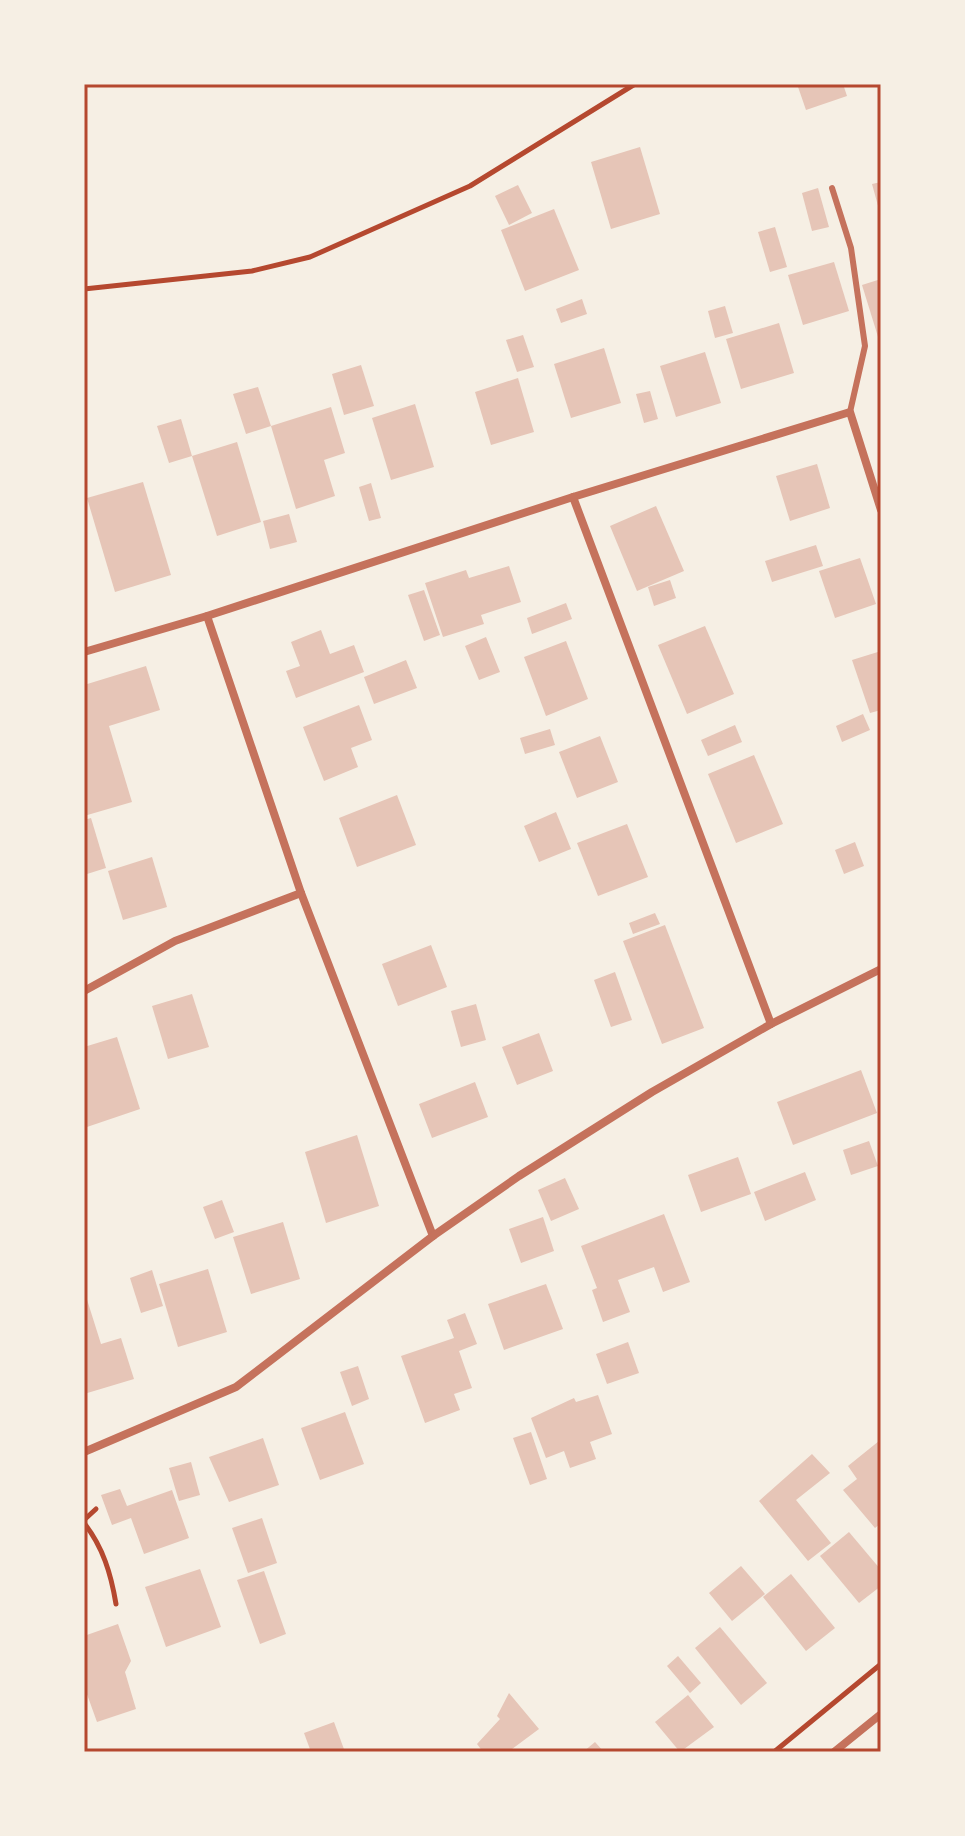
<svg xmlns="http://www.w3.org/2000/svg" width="965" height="1836" viewBox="0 0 965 1836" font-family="Literata,serif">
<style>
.building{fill:#e6c5b7}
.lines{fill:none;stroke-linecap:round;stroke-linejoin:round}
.path{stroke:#b5482f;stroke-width:5}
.service{stroke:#c5725c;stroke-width:6}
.minor{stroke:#c5725c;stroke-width:8}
.neatline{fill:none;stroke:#b5482f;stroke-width:3}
</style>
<rect width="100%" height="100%" fill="#f6efe4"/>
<g class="building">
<path d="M797,84h46l4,12 -41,14z"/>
<path d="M640,147l20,67 -49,15 -20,-67z"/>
<path d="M881,182v31h-1l-8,-29z"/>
<path d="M518,185l14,28 -23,12 -14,-29z"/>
<path d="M818,188l11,39 -17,4 -10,-38z"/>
<path d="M554,209l25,61 -54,21 -24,-61z"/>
<path d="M775,227l12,40 -17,5 -12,-40z"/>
<path d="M834,262l15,49 -46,14 -15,-50z"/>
<path d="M881,279v60l-2,1 -17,-55z"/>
<path d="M582,299l5,15 -26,9 -5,-14z"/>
<path d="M725,306l8,27 -18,5 -7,-27z"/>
<path d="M779,323l15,50 -53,16 -15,-50z"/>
<path d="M523,335l11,32 -17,5 -11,-32z"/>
<path d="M604,348l17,55 -50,15 -17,-54z"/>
<path d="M705,352l16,51 -45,14 -16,-51z"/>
<path d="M361,365l13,41 -30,9 -12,-41z"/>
<path d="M518,378l16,54 -43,13 -16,-53z"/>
<path d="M258,387l13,39 60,-19 14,46 -21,7 11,36 -39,13 -25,-83 -25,8 -13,-40z"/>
<path d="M650,391l8,28 -14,4 -8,-29z"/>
<path d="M415,404l19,63 -43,13 -19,-62z"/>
<path d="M181,419l11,37 -23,7 -12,-37z"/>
<path d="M237,442l24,80 -44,14 -25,-80z"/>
<path d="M817,464l13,44 -40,13 -14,-45z"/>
<path d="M143,482l28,93 -56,17 -28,-94z"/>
<path d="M371,483l10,35 -12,3 -10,-34z"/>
<path d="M656,506l28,65 -47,20 -27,-65z"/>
<path d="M289,514l8,28 -27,7 -7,-28z"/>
<path d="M816,545l7,21 -51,16 -7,-21z"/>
<path d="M860,558l16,46 -41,14 -16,-47z"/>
<path d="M509,566l12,36 -40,13 3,9 -41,13 -18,-54 41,-13 3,8z"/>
<path d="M670,580l6,18 -22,8 -6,-19z"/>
<path d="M424,590l16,45 -16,6 -16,-46z"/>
<path d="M566,603l6,16 -40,15 -5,-16z"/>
<path d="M705,626l29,68 -47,20 -29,-69z"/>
<path d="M321,630l9,24 24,-9 10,27 -68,26 -10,-27 14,-5 -9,-24z"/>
<path d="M486,637l14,35 -21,8 -14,-34z"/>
<path d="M566,641l22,58 -42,17 -22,-59z"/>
<path d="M881,651v59l-11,3 -18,-53z"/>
<path d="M406,660l11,28 -43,16 -10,-27z"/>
<path d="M146,666l14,44 -51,16 23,76 -48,14v-131z"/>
<path d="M359,705l13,35 -21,8 7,19 -34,14 -21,-54z"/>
<path d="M863,714l7,16 -28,12 -6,-16z"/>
<path d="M735,725l7,17 -34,14 -7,-16z"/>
<path d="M550,729l5,16 -30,9 -5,-16z"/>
<path d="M600,736l18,46 -41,16 -18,-46z"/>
<path d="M754,755l29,69 -47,19 -28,-69z"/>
<path d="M397,795l19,50 -59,22 -18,-49z"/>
<path d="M556,812l15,37 -32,13 -15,-36z"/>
<path d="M91,818l15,50 -19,6 -3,-54z"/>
<path d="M627,824l21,53 -50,19 -21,-53z"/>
<path d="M855,842l9,24 -20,8 -9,-24z"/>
<path d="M152,857l15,50 -44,13 -15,-49z"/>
<path d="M655,913l5,11 -27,10 -4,-11z"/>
<path d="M665,925l39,103 -42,16 -39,-103z"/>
<path d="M431,945l16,42 -49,19 -16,-42z"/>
<path d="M615,972l17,48 -21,7 -17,-47z"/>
<path d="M192,994l17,53 -41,12 -16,-53z"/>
<path d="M476,1004l10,36 -25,7 -10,-36z"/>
<path d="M539,1033l14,38 -36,14 -15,-38z"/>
<path d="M117,1037l23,72 -56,19v-81z"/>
<path d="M861,1070l16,43 -84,32 -16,-43z"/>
<path d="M475,1082l13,35 -56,21 -13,-34z"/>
<path d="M357,1135l22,71 -53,17 -21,-71z"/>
<path d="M869,1141l9,25 -27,9 -8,-25z"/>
<path d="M738,1157l13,37 -50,18 -13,-37z"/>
<path d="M805,1172l11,28 -51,21 -11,-29z"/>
<path d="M565,1178l14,31 -28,12 -13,-31z"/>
<path d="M222,1200l12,32 -19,7 -12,-32z"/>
<path d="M664,1214l26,68 -27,10 -9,-25 -36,13 12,32 -27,10 -11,-32 5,-2 -16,-42z"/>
<path d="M543,1217l11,34 -33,12 -12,-34z"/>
<path d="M283,1222l17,57 -49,15 -18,-57z"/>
<path d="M208,1269l19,63 -49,15 -19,-63z"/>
<path d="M152,1270l11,36 -22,7 -11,-35z"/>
<path d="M546,1284l17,45 -59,21 -16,-46z"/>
<path d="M84,1290l17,54 20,-6 13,41 -50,15z"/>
<path d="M465,1313l12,31 -18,7 13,37 -18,6 6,16 -35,13 -24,-67 53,-18 -7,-18z"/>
<path d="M628,1342l11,31 -32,11 -11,-30z"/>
<path d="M358,1366l11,33 -17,7 -12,-34z"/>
<path d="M598,1395l14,39 -22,8 6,17 -26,9 -6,-17 -18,7 -15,-40 43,-20 2,4z"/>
<path d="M345,1412l19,52 -44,16 -19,-52z"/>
<path d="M531,1432l16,47 -17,6 -17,-47z"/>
<path d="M263,1438l16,47 -50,17 -20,-45z"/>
<path d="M879,1441l2,82 -6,5 -32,-38 14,-11 -9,-13z"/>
<path d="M812,1454l18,19 -34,27 35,43 -23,18 -49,-60z"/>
<path d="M191,1462l9,33 -21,6 -10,-33z"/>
<path d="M120,1489l7,17 45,-16 17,48 -45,16 -13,-36 -19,7 -11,-30z"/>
<path d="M262,1518l15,45 -29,10 -16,-45z"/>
<path d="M849,1532l32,38v16l-22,17 -39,-47z"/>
<path d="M741,1566l24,28 -33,27 -23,-28z"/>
<path d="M200,1569l21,58 -55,20 -21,-60z"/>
<path d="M264,1571l22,63 -26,10 -23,-64z"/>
<path d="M791,1574l44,54 -29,23 -43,-54z"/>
<path d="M118,1624l13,37 -6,11 11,37 -39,13 -13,-36v-50z"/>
<path d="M720,1627l47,56 -26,22 -46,-57z"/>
<path d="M678,1656l23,27 -11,10 -23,-27z"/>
<path d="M509,1693l30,36 -31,23h-25l-6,-8 23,-25 -3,-3z"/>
<path d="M688,1695l26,32 -34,25 -25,-30z"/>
<path d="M334,1722l11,30h-34l-7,-19z"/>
<path d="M595,1742l9,10h-21z"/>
</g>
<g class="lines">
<g class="path">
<path d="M84,289l168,-18 58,-14 160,-71 165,-102"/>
<path d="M84,1520l12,-11"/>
<path d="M84,1523c19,24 27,51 32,81"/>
<path d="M774,1752l107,-88"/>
</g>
<path class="service" d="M832,188l19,60 14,98 -15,66"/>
<g class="minor">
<path d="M573,497l198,527"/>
<path d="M207,616l94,277 132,343"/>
<path d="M84,652l123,-36 366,-119 277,-85 31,98"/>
<path d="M84,991l91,-50 126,-48"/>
<path d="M84,1452l152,-65 197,-151 86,-60 133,-84 119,-68 110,-55"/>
<path d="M834,1752l47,-38"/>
</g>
</g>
<rect width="965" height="1836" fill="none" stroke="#f6efe4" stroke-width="172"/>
<rect x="86" y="86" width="793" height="1664" class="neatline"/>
</svg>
